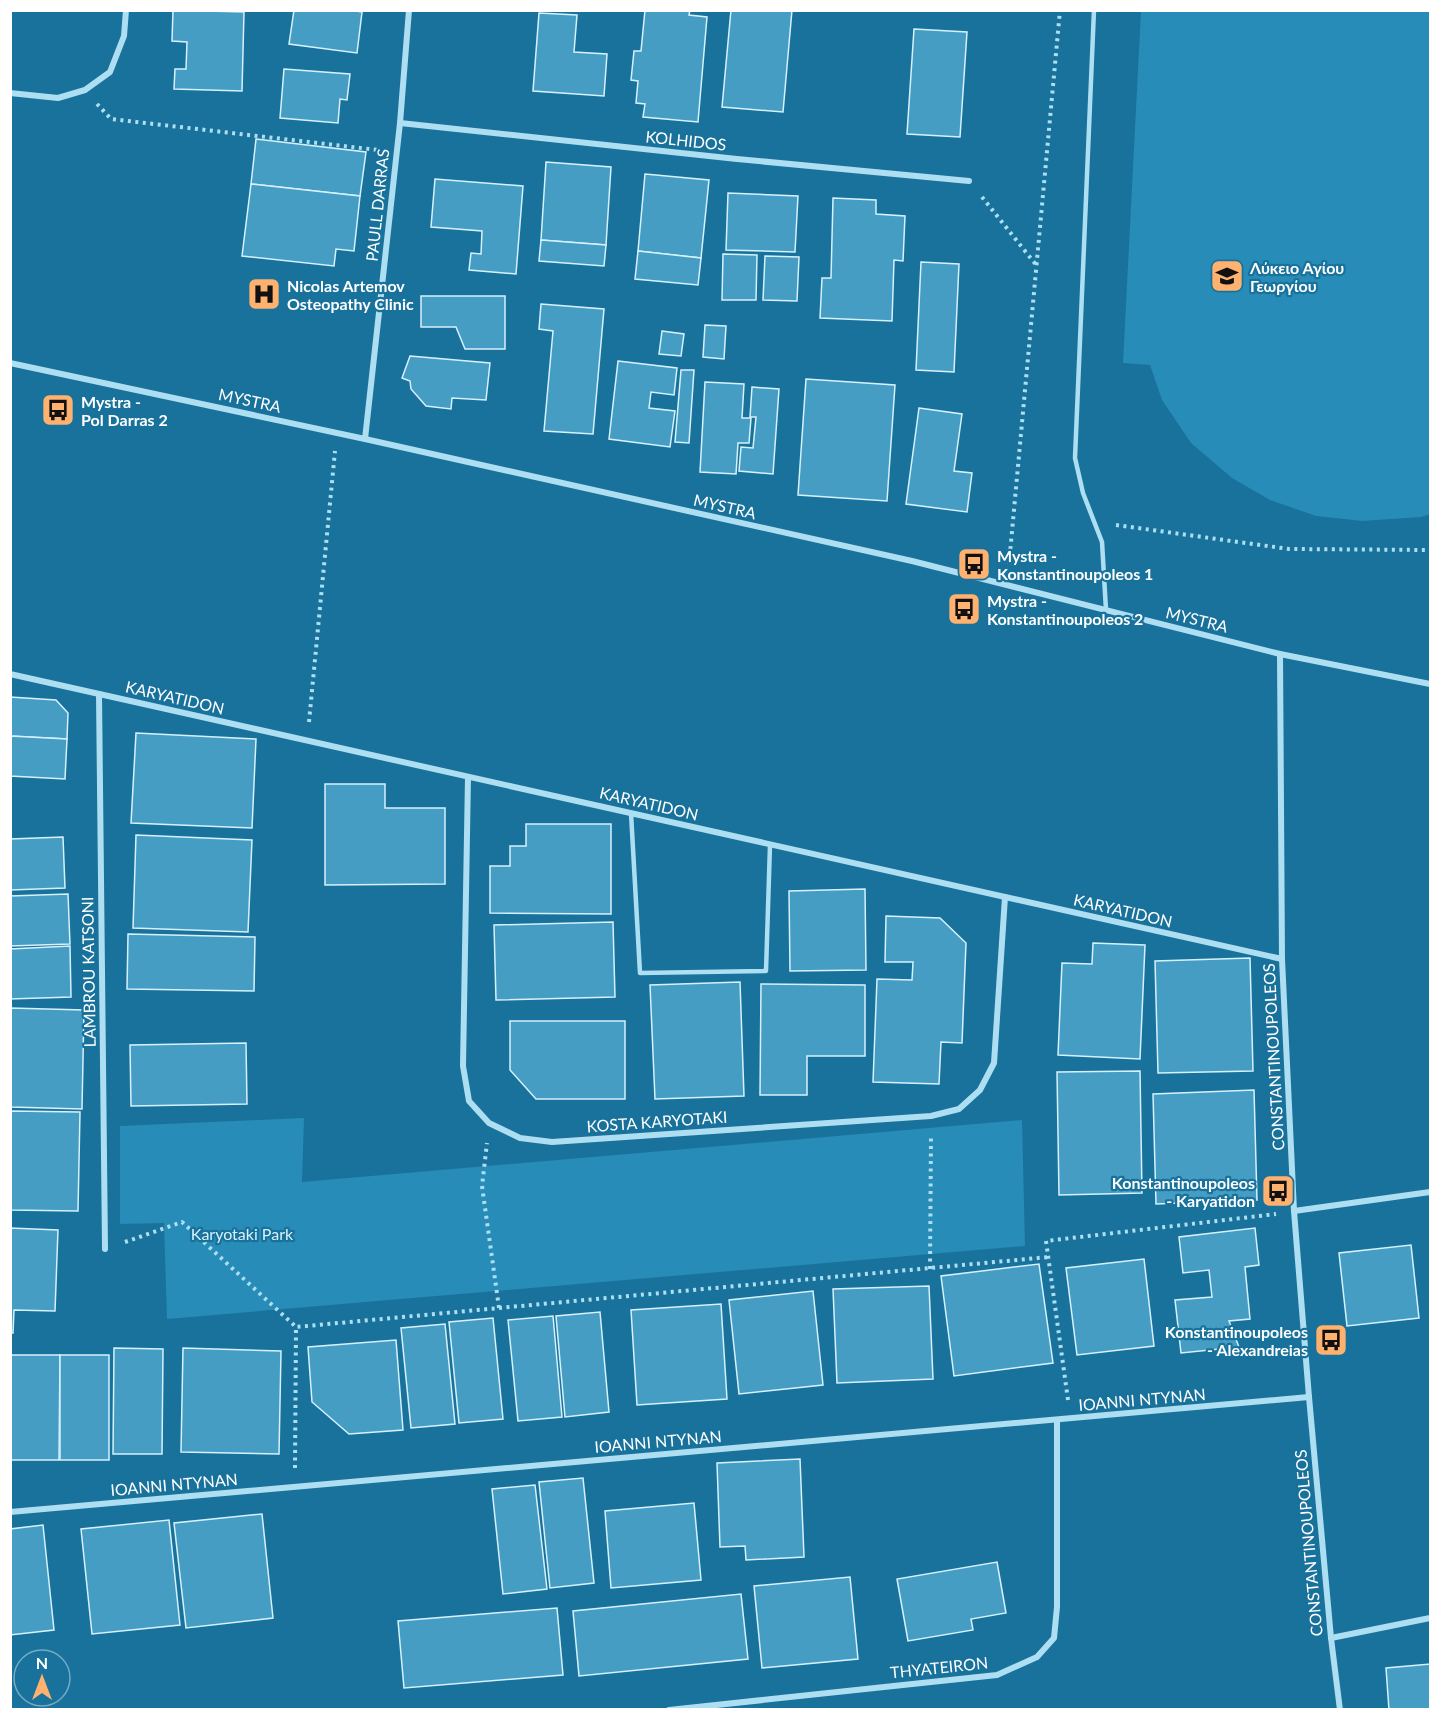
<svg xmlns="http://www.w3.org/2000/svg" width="1441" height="1720" viewBox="0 0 1441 1720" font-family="Lato,sans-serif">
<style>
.green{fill:#278cb7}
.building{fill:#459dc3;stroke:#d6f1fc;stroke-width:1.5}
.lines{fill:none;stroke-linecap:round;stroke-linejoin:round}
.path{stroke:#aedef2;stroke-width:4;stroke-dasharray:3 4.5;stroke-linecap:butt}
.service{stroke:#aedef2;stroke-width:4.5}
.minor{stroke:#aedef2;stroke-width:6}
.labels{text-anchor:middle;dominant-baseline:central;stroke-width:4.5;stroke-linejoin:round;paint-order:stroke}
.street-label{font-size:16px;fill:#fff;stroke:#18729b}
.poi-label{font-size:16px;font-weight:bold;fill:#fff;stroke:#18729b;text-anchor:start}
.park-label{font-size:16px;fill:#d6f1fc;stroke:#18729b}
</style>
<rect width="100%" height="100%" fill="#18729b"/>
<g class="green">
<path d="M1141,11h289v503l-9,3 -59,4 -46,-5 -46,-16 -38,-22 -41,-35 -29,-43 -12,-35 -27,-2z"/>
<path d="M304,1118l-2,64 720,-62 3,126 -858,73 -3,-96 -44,1v-98z"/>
</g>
<g class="building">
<path d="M173,10l71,2 -2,79 -68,-2 1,-20h11l1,-27 -15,-1z"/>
<path d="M294,10h56l12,2 -5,41 -68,-9z"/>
<path d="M645,10h45l-1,5 18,2 -9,105 -55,-5 2,-13 -9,-1 2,-22 -7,-1 3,-29h7z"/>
<path d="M731,10h61l-9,102 -61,-5z"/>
<path d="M539,13l38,2 -3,37 33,2 -3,42 -71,-5z"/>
<path d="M914,29l53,3 -7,105 -53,-3z"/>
<path d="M284,69l66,5 -3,26 -7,-1 -2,24 -58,-5z"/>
<path d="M256,139l110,13 -6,44 -109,-12z"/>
<path d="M546,162l65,5 -5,78 -65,-5z"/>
<path d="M645,174l64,6 -8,78 -63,-7z"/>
<path d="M435,179l88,7 -7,88 -47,-4 2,-17 10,1 1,-23 -51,-4z"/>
<path d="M251,184l109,12 -6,55 -18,-2 -2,17 -92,-10z"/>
<path d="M728,193l70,3 -3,56 -69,-2z"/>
<path d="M833,198l43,2v14l29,2 -2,45 -9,-1 -2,61 -72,-3 2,-40h9z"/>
<path d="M541,240l65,5 -2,21 -65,-5z"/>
<path d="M638,251l63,7 -3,27 -63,-6z"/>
<path d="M723,254l34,1 -1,45h-34z"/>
<path d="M765,256l34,1 -2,44 -34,-1z"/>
<path d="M921,262l38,2 -5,108 -38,-2z"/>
<path d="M421,296h84v53h-40l-9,-22h-35z"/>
<path d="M541,304l63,5 -11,125 -49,-3 9,-100 -14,-2z"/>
<path d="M705,325l21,1 -2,33 -21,-2z"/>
<path d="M662,331l22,3 -3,22 -22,-2z"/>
<path d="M410,356l80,7 -4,37 -34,-2 -1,11 -25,-3 -15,-17 -1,-8 -8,-3z"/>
<path d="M618,361l59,7 -3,27 -23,-3 -2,16 26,3 -5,36 -61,-8z"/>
<path d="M681,370h13l-5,73 -14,-1z"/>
<path d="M806,379l89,6 -8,116 -89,-6z"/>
<path d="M705,382l39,2 -2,34h9l-2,25h-11l-2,31 -36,-2z"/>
<path d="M752,387l27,2 -6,85 -34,-3 2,-24 12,1 3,-31h-6z"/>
<path d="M919,408l43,6 -8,57 18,2 -5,39 -61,-8z"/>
<path d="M10,697l46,3 12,13 -1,26 -57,-3z"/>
<path d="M136,733l120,6 -4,89 -121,-5z"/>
<path d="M10,736l57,3 -2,40 -55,-3z"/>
<path d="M325,784h60v24h60v76l-120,1z"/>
<path d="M526,824h85v90l-121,-1v-47h20v-20h16z"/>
<path d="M136,835l116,5 -4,92 -115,-4z"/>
<path d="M63,837l2,51 -55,2v-51z"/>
<path d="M865,889l1,81 -76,1 -1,-80z"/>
<path d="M68,894l2,50 -60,2v-50z"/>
<path d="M886,916l54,2 26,25 -4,100 -21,-1 -2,42 -66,-2 4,-103 35,1 1,-18h-28z"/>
<path d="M613,922l2,75 -119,3 -2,-75z"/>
<path d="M128,934l127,3 -1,54 -127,-2z"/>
<path d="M1093,943l52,2 -5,114 -82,-4 4,-92 30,1z"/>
<path d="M70,946l1,51 -61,2v-50z"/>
<path d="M1250,958l3,113 -95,2 -3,-112z"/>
<path d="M740,982l4,114 -89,3 -5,-114z"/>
<path d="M761,984l104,1v71h-58v39h-47z"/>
<path d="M10,1008l74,2 -2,99 -72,-2z"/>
<path d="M510,1021h115v78h-89l-26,-29z"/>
<path d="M246,1043l1,61 -116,2 -1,-61z"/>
<path d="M1140,1071l2,122 -83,2 -2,-123z"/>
<path d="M1254,1090l3,110 -101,4 -3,-110z"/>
<path d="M10,1111l70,1 -2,99 -68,-1z"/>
<path d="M10,1228l48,2 -3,81 -41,-1 -1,23h-3z"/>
<path d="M1255,1228l4,37 -14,2 5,52 -21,2 10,26 -58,6 -6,-53 37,-3 -3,-27 -26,3 -4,-36z"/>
<path d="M1411,1245l8,73 -72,8 -8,-73z"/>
<path d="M1144,1259l10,87 -77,9 -11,-87z"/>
<path d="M1039,1264l14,99 -99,13 -13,-100z"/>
<path d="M929,1286l4,93 -96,4 -4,-94z"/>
<path d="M813,1291l10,94 -84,9 -10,-94z"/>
<path d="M721,1304l6,95 -90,6 -6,-95z"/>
<path d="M600,1312l9,100 -44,5 -9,-101z"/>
<path d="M553,1316l9,101 -44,4 -10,-101z"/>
<path d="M493,1318l10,101 -44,4 -10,-101z"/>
<path d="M445,1324l10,100 -44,4 -10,-100z"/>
<path d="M396,1340l7,90 -54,4 -37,-32 -4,-55z"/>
<path d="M114,1348l49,1 -1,105h-49z"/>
<path d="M183,1348l98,3 -2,103 -98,-2z"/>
<path d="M11,1355h49l-1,105h-49z"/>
<rect x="60" y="1355" width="49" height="105"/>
<path d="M800,1459l4,98 -58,3 -1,-14 -25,1 -3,-84z"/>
<path d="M583,1478l11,105 -44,5 -11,-106z"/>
<path d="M535,1485l12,104 -44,5 -11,-105z"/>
<path d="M694,1503l7,77 -90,8 -6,-77z"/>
<path d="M262,1514l11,104 -87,10 -12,-105z"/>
<path d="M169,1520l11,105 -88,9 -11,-105z"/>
<path d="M43,1525l11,105 -44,5v-106z"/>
<path d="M997,1562l9,51 -35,6 2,11 -65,11 -11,-62z"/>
<path d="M850,1577l8,82 -96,9 -8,-82z"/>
<path d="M741,1594l7,65 -169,17 -6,-65z"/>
<path d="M557,1608l6,67 -159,13 -6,-67z"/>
<path d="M1430,1664v46h-41l-3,-42z"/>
</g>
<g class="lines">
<g class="path">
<path d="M97,104l14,15 267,31"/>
<path d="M982,197l55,69"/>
<path d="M1116,525l173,24 141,1"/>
<path d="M1009,564l51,-554"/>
<path d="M309,722l26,-271"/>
<path d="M125,1242l57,-20 114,105"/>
<path d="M930,1269l1,-134"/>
<path d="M499,1308l550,-51"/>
<path d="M1068,1400l-22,-159 230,-27"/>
<path d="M295,1468l1,-141 203,-19 -17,-122 5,-43"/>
</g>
<g class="service">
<path d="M1094,10l-19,448 8,35 19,49 4,68"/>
<path d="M631,813l9,160 126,-2 4,-126"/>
</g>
<g class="minor">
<path d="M10,93l48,5 27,-8 25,-18 14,-36 2,-26"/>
<path d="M400,123l337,36 232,22"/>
<path d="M10,363l355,76 547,122 368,93 150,30"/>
<path d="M365,439l35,-316 9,-113"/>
<path d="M1280,654l2,305 12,252 15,186 22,241 9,72"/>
<path d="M10,674l1272,285"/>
<path d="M99,694l6,555"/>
<path d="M468,777l-5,289 6,35 20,22 31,15 32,4 379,-26 28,-7 21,-19 14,-27 11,-166"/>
<path d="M1294,1211l136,-19"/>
<path d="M10,1512l1299,-115"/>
<path d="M1331,1638l99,-20"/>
<path d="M669,1710l328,-35 40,-18 17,-19 3,-31v-187"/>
</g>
</g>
<defs>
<g id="school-square" transform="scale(1.725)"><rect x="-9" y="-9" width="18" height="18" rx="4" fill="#ffb16f" stroke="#18729b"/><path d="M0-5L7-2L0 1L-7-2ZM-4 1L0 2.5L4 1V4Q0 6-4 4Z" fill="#111"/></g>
<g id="hospital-square" transform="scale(1.725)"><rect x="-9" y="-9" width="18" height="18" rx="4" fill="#ffb16f" stroke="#18729b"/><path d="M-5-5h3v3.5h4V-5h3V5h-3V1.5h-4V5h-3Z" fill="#111"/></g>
<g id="bus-square" transform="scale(1.725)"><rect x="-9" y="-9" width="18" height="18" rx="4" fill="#ffb16f" stroke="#18729b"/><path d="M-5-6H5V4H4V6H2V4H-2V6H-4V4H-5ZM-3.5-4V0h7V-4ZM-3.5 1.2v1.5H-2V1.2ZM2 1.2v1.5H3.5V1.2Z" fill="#111"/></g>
</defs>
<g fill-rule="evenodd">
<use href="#school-square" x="1227" y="276"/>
<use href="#hospital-square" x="264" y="294"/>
<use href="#bus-square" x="58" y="410"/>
<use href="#bus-square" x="974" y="564"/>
<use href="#bus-square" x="964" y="609"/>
<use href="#bus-square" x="1278" y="1191"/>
<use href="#bus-square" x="1331" y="1340"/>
</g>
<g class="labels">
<g class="street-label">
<text transform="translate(686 140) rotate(6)">KOLHIDOS</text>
<text transform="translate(377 205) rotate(-84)">PAULL DARRAS</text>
<text transform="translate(250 400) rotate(12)">MYSTRA</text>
<text transform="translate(725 506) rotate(13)">MYSTRA</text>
<text transform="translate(1197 619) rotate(14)">MYSTRA</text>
<text transform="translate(175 697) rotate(13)">KARYATIDON</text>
<text transform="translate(649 803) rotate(13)">KARYATIDON</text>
<text transform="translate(1123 910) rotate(13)">KARYATIDON</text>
<text transform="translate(88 972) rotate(-91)">LAMBROU KATSONI</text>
<text transform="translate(1273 1057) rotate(-93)">CONSTANTINOUPOLEOS</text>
<text transform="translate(657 1121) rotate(-4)">KOSTA KARYOTAKI</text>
<text transform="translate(1142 1399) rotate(-5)">IOANNI NTYNAN</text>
<text transform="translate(658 1441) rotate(-5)">IOANNI NTYNAN</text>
<text transform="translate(174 1484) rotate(-5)">IOANNI NTYNAN</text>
<text transform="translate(1308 1543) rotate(-95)">CONSTANTINOUPOLEOS</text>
<text transform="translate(939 1667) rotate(-6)">THYATEIRON</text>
</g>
<g class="poi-label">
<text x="1250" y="267">Λύκειο Αγίου<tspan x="1250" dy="18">Γεωργίου</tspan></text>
<text x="287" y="285">Nicolas Artemov<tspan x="287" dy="18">Osteopathy Clinic</tspan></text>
<text x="81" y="401">Mystra -<tspan x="81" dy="18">Pol Darras 2</tspan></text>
<text x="997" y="555">Mystra -<tspan x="997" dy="18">Konstantinoupoleos 1</tspan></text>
<text x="987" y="600">Mystra -<tspan x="987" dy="18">Konstantinoupoleos 2</tspan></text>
<text x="1255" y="1182" text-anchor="end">Konstantinoupoleos<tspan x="1255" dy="18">- Karyatidon</tspan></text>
<text x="1308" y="1331" text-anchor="end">Konstantinoupoleos<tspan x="1308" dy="18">- Alexandreias</tspan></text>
</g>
<g class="park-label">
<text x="242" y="1233">Karyotaki Park</text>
</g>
</g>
<rect width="1441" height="1720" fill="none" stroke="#ffffff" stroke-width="24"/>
<g transform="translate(42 1678)"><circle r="28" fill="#18729b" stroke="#74aac3" stroke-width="1.5"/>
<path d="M0-4.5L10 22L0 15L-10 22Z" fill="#ffb16f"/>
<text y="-9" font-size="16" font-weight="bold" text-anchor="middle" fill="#ffffff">N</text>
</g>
</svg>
